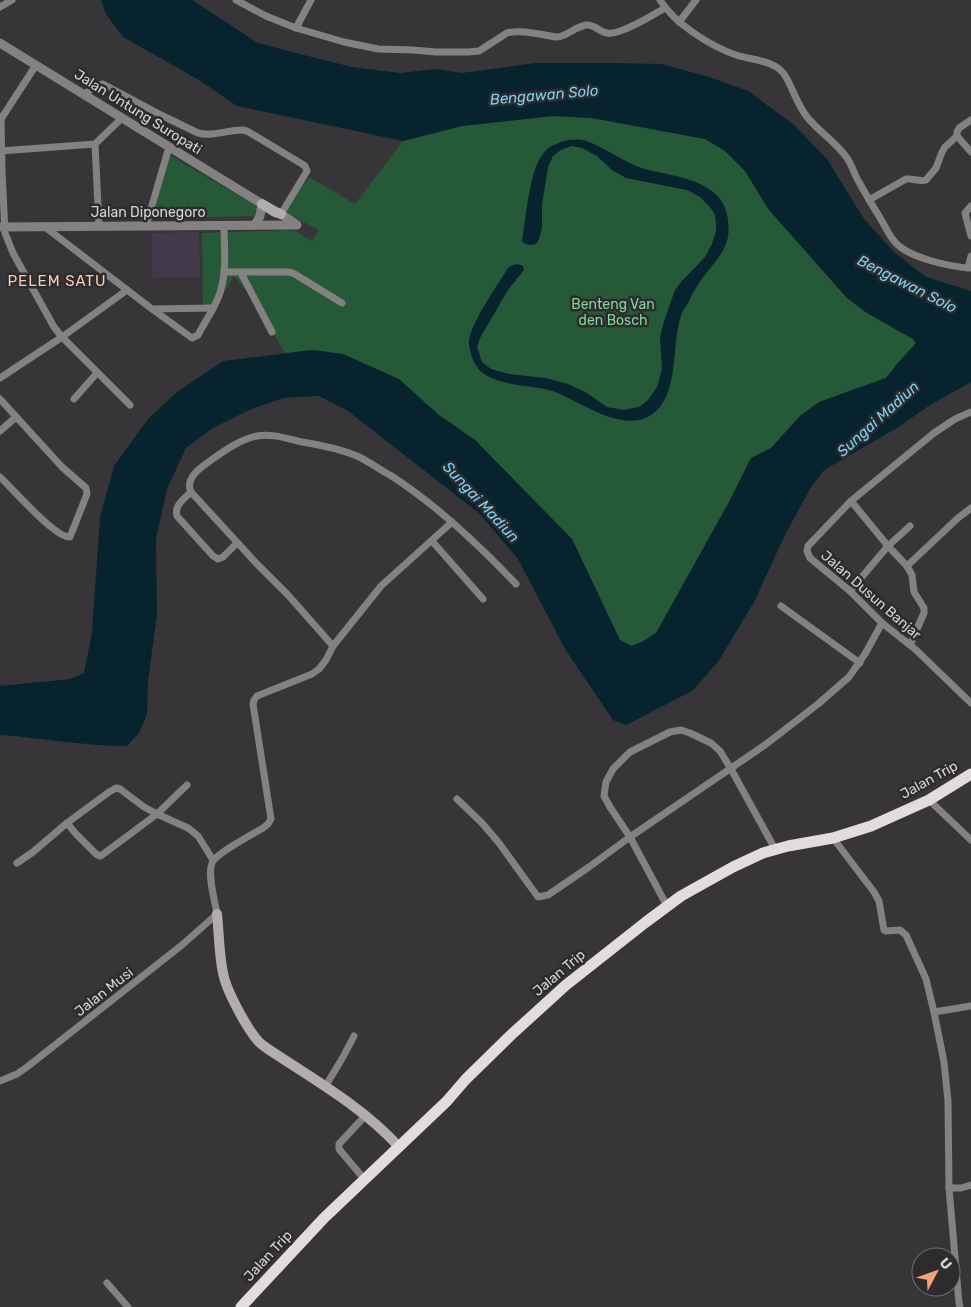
<svg xmlns="http://www.w3.org/2000/svg" width="971" height="1307" viewBox="0 0 971 1307" font-family="Rubik,sans-serif">
<style>
.education{fill:#42394a}
.green{fill:#265937}
.water{fill:#07242e}
.lines{fill:none;stroke-linecap:round;stroke-linejoin:round}
.minor{stroke:#848281;stroke-width:7}
.tertiary{stroke:#848281;stroke-width:9}
.secondary{stroke:#b0adac;stroke-width:10}
.trunk{stroke:#e2dddb;stroke-width:11}
.labels{text-anchor:middle;dominant-baseline:central;stroke-width:5;stroke-linejoin:round;paint-order:stroke}
.street-label{font-size:14px;fill:#d5d4d6;stroke:#2d2b2e}
.park-label{font-size:14px;fill:#7dd898;stroke:#2d2b2e}
.water-label{font-size:15px;font-style:italic;fill:#75d4f5;stroke:#2d2b2e}
.neighbourhood-label{font-size:15px;letter-spacing:1px;fill:#facdb6;stroke:#2d2b2e}
</style>
<rect width="100%" height="100%" fill="#373538"/>
<path class="education" d="M199,232l1,45 -48,1v-45z"/>
<g class="green">
<path d="M552,116l40,2 113,21 20,12 20,20 25,39 77,88 20,15 46,26 3,4 -19,21 -11,14 -67,24 -19,14 -29,32 -20,10 -22,44 -73,131 -14,9 -11,4 -11,-6 -48,-101 -97,-99 -36,-25 -126,-65 -28,3 -31,-53 -20,-24 -18,30 -13,1 -1,-74 91,-3 19,11 7,-11 -35,-18 25,-35 46,27 48,-63 59,-15z"/>
<path d="M168,154l90,53 -2,9 -108,3z"/>
</g>
<g class="water">
<path d="M101,0h91l66,43 46,12 48,12 48,6 35,-4 27,4 73,-10h79l48,1 47,13 39,14 45,33 34,35 37,60 30,33 32,25 45,14v91l-41,23 -33,23 -73,42 -14,19 -25,46 -31,67 -36,60 -26,29 -66,34 -13,-5 -48,-71 -47,-90 -38,-45 -132,-103 -29,-15 -36,2 -34,12 -38,19 -25,19 -19,41 -11,50 1,75 -9,67 -1,33 -8,19 -12,13c-43,0 -85,-8 -127,-11v-49l70,-7 14,-6 8,-40 8,-116 14,-51 34,-47 29,-27 46,-31 90,-11 30,4 56,25 40,36 36,25 97,99 48,101 11,6 11,-4 14,-9 73,-131 22,-44 20,-10 29,-32 19,-14 67,-24 11,-14 19,-21 -3,-4 -46,-26 -20,-15 -78,-88 -24,-39 -20,-20 -20,-12 -113,-21 -40,-2 -90,10 -59,15 -166,-35 -38,-26 -76,-43 -17,-23z"/>
<path d="M568,140c5,0 11,-1 15,0 22,6 40,23 62,29 30,8 80,11 83,51 1,10 1,18 -3,26 -5,12 -16,23 -24,34 -5,7 -9,15 -13,23 -3,4 -6,9 -7,13 -10,28 -1,81 -30,99 -29,19 -71,-14 -98,-24 -23,-7 -49,-4 -69,-17 -9,-5 -14,-20 -15,-30 -2,-16 30,-61 39,-76 5,-4 9,-5 15,-2l1,4 -16,20 -28,48 -3,9 5,15 9,7 18,5 37,4 22,6 19,9 20,14 17,3 15,-3 9,-7 9,-13 5,-18 -2,-32 4,-16 11,-31 6,-8 24,-25 7,-13 4,-13v-8l-1,-8 -5,-8 -10,-10 -13,-7 -61,-12 -14,-8 -15,-14 -15,-8 -10,-2 -11,4 -8,6 -5,11 -6,38v23l-3,11 -3,5c-6,2 -9,1 -14,-2 3,-21 8,-72 20,-87 6,-9 16,-12 26,-15z"/>
</g>
<g class="lines">
<g class="minor">
<path d="M236,0l30,16 30,12 48,14 34,7 35,1 23,2h32l11,-1 28,-18c15,-4 34,2 50,4 10,-1 18,-10 29,-12 9,-1 13,7 21,8 12,3 46,-18 58,-25"/>
<path d="M660,0c14,23 50,46 76,55 15,5 38,5 48,19 3,4 5,9 7,13 5,11 9,21 16,30 12,15 29,25 40,41 5,7 7,16 12,24 7,13 15,26 23,39 5,9 9,19 17,25 16,13 52,21 72,22"/>
<path d="M0,7l12,-7"/>
<path d="M679,22l17,-22"/>
<path d="M296,28l15,-28"/>
<path d="M84,95l12,-10 7,-1 58,31 37,18c15,4 29,-3 44,-3l5,1 55,33 3,2 2,5 -26,43"/>
<path d="M0,117l1,2 1,52 3,62 8,20 41,74 8,10 68,68"/>
<path d="M1,119l35,-54"/>
<path d="M971,120l-12,8 -2,4v4l14,16"/>
<path d="M95,144l4,82"/>
<path d="M0,151l95,-7 27,-26"/>
<path d="M869,200l37,-21c6,-1 14,3 20,1l10,-12 6,-16 3,-5 12,-11"/>
<path d="M971,206l-6,7 6,23"/>
<path d="M146,226l23,-79"/>
<path d="M45,227l107,82 40,29 6,-3c7,-14 20,-31 23,-46 6,-21 3,-43 3,-64"/>
<path d="M968,268l3,-12"/>
<path d="M224,272h64l5,1 49,30"/>
<path d="M241,273l31,59"/>
<path d="M153,309l60,-1"/>
<path d="M0,378l62,-41 65,-47"/>
<path d="M0,399l62,68 24,21 1,6 -17,43c-15,1 -57,-48 -70,-60"/>
<path d="M74,399l23,-26"/>
<path d="M971,412l-16,7 -21,14 -83,68 -43,45 -1,5 3,7 40,33 32,32 33,26 56,54"/>
<path d="M0,431l16,-14"/>
<path d="M191,492c-7,7 -17,13 -14,24l36,40 5,3 5,-2 14,-14"/>
<path d="M851,501l37,45 19,20 5,9 2,17 10,16v5l-14,32"/>
<path d="M432,541l51,58"/>
<path d="M907,566l51,-48 13,-10"/>
<path d="M850,591l38,-45 22,-20"/>
<path d="M781,606l79,57"/>
<path d="M333,646l-45,-51 -32,-32 -65,-71c-7,-15 12,-26 23,-34 13,-9 27,-19 43,-22 15,-3 31,3 45,6 19,3 38,7 55,14 11,5 22,13 33,19 47,30 88,69 126,109"/>
<path d="M457,799l25,24 17,20 39,54 10,-2 41,-28 41,-30 135,-92 53,-41 31,-27 16,-23 17,-31"/>
<path d="M929,800l42,40"/>
<path d="M67,823l42,-31 7,-4 4,1 24,18 13,7 31,14 10,8 15,24"/>
<path d="M833,838l41,54 5,9 5,29 2,1 14,-1 6,5 20,44 8,33 10,50 4,39 1,87h12l10,-3"/>
<path d="M17,863l16,-11 34,-29 9,11 20,20 4,2 2,-1 55,-41 30,-29"/>
<path d="M667,906l-37,-69 -20,-30 -6,-11 2,-14 7,-13 17,-17 40,-20 11,-2 9,3 21,10 9,8 11,18 44,80"/>
<path d="M934,1012l37,-6"/>
<path d="M0,1081l17,-7 10,-7 155,-122 35,-31c-2,-13 -10,-39 -5,-51 3,-9 41,-29 51,-35l5,-4 3,-5 -18,-115 1,-4 3,-4 55,-22 7,-5 7,-9 7,-14 48,-60 71,-64"/>
<path d="M325,1087l18,-30 11,-21"/>
<path d="M365,1116l-26,28v5l26,31"/>
<path d="M949,1188l10,115 1,4"/>
<path d="M107,1283l21,24"/>
</g>
<g class="tertiary">
<path d="M0,43l262,161 19,10 16,11"/>
<path d="M255,225l5,-9 2,-12"/>
<path d="M0,227l296,-2"/>
</g>
<g class="secondary">
<path d="M262,204l13,8 6,2"/>
<path d="M217,914c2,19 2,40 6,59 3,17 24,56 36,69 3,3 6,5 9,7 45,30 95,58 131,98"/>
</g>
<path class="trunk" d="M241,1307l83,-89 123,-117 19,-22 45,-44 55,-50 80,-63 35,-26 52,-29 30,-14 25,-7 45,-8 38,-12 58,-26 42,-26"/>
</g>
<g class="labels">
<g class="street-label">
<text transform="translate(138 112) rotate(32)">Jalan Untung Suropati</text>
<text x="148" y="212">Jalan Diponegoro</text>
<text transform="translate(871 595) rotate(41)">Jalan Dusun Banjar</text>
<text transform="translate(929 780) rotate(-29)">Jalan Trip</text>
<text transform="translate(559 973) rotate(-40)">Jalan Trip</text>
<text transform="translate(104 992) rotate(-38)">Jalan Musi</text>
<text transform="translate(268 1256) rotate(-47)">Jalan Trip</text>
</g>
<g class="park-label">
<text x="613" y="304">Benteng Van<tspan x="613" dy="16">den Bosch</tspan></text>
</g>
<g class="water-label">
<text transform="translate(544 95) rotate(-5)">Bengawan Solo</text>
<text transform="translate(907 284) rotate(27)">Bengawan Solo</text>
<text transform="translate(878 419) rotate(-42)">Sungai Madiun</text>
<text transform="translate(481 502) rotate(47)">Sungai Madiun</text>
</g>
<g class="neighbourhood-label">
<text x="57" y="281">PELEM SATU</text>
</g>
</g>
<g transform="translate(936 1272) rotate(49)"><circle r="24" fill="#2d2b2e" stroke="#706f71"/>
<path d="M0-4L9 19L0 12L-9 19Z" fill="#f0a27a"/>
<text y="-8" font-size="14" font-weight="bold" text-anchor="middle" fill="#d5d4d6">U</text>
</g>
</svg>
